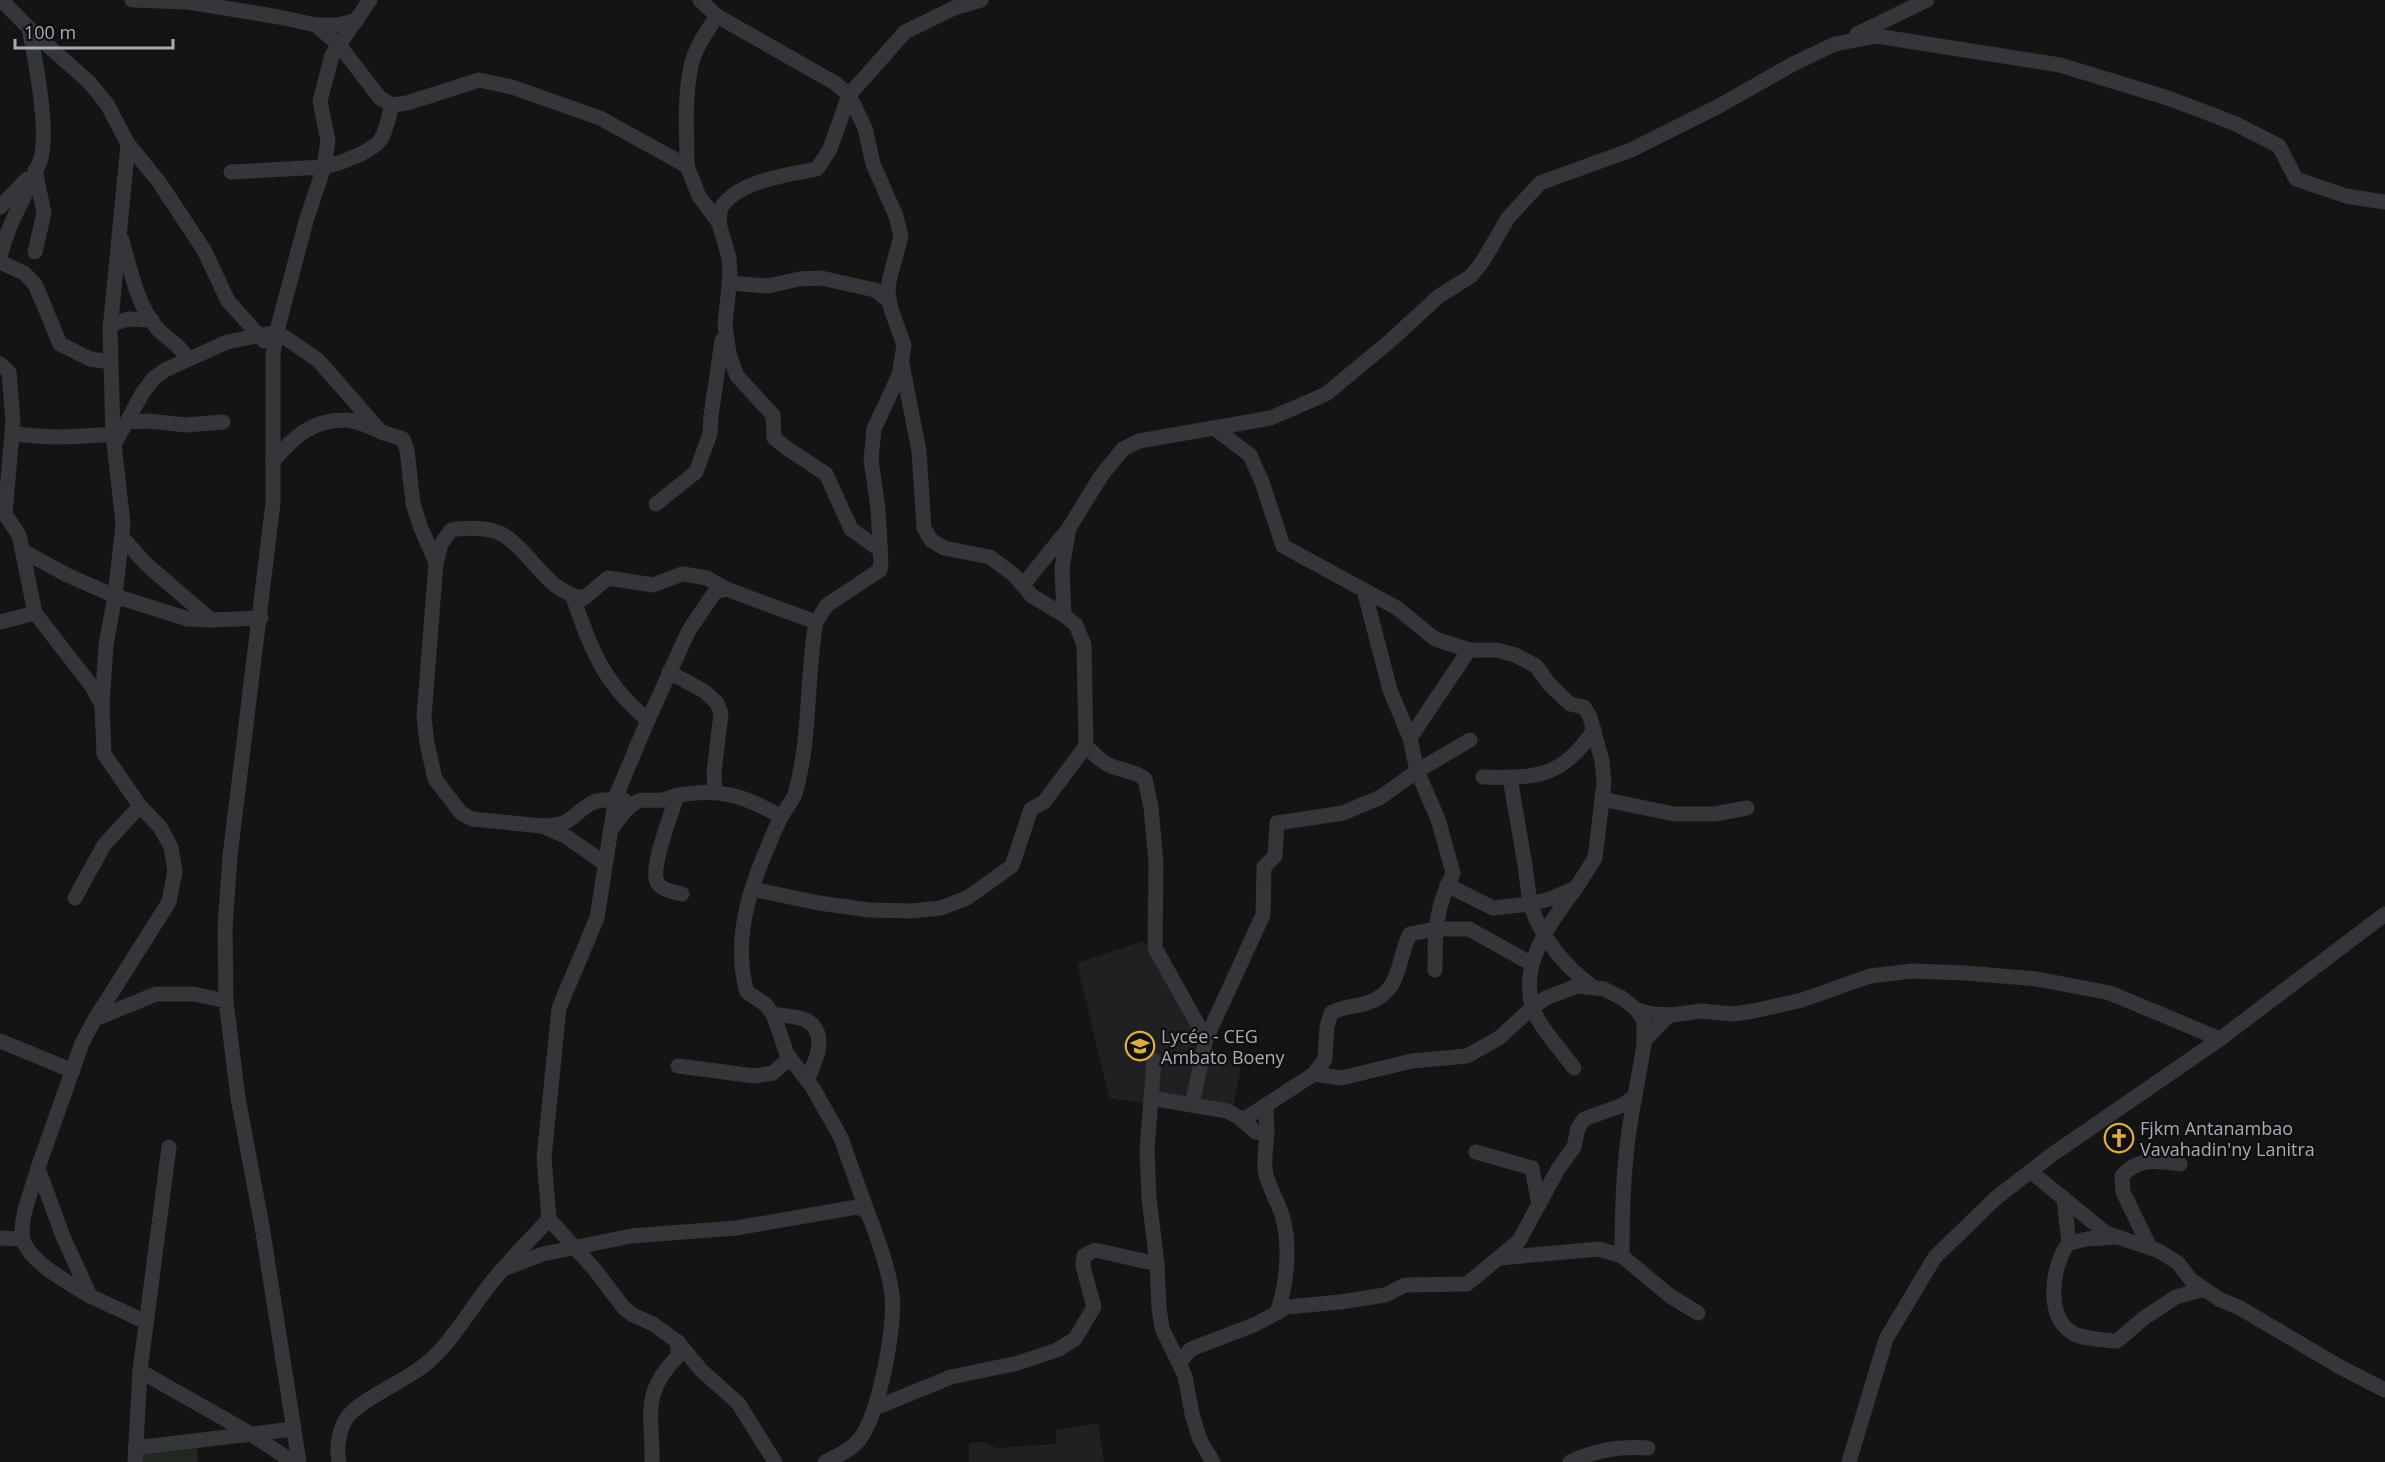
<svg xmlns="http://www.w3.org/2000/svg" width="2385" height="1462" viewBox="0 0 2385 1462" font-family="'Open Sans',sans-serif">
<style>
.built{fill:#202022}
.green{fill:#212822}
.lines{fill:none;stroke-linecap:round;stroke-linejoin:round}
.minor{stroke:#35363a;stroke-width:15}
.labels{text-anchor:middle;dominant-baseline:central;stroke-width:4.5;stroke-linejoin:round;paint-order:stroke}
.poi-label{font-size:18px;fill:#a7abb4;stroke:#0f0f10;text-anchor:start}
</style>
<rect width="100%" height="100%" fill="#141415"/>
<g class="built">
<path d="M1144,941l70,118 28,3 -11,56 -122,-20 -32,-135z"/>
<path d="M1098,1423l6,39h-135v-19l15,-1 13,6 60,-4 -2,-14z"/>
</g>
<path class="green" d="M197,1448l1,14h-56v-7z"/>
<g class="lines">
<g class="minor">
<path d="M1,0l35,35 53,47 18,22 21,40 31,38 45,68 24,51 36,40"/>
<path d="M132,0l56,2 91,15 37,8 23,20 41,53 12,7 15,-2 72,-23 33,7 88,31 87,48 12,30 20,27 10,35 1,18 -5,49 4,29 8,22 36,39 1,23 11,9 41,27 25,55 29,21"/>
<path d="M700,0l17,16"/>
<path d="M316,25h22l19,-5"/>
<path d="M1857,34l70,-34"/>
<path d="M687,166c0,-33 -3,-68 4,-100 4,-18 16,-35 26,-50l118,67 14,12 56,-63 49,-24 27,-8"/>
<path d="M231,172l93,-5c14,-3 52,-16 58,-30 5,-9 7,-22 10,-32"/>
<path d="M0,207l27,-28"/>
<path d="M122,240c7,25 16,67 34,87 12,14 21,14 32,32"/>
<path d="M35,252l9,-39 -9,-43"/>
<path d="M0,258c7,-35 28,-64 40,-97 10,-29 -5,-102 -11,-133"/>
<path d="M0,262l24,11 11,11 25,60 30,15 20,3"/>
<path d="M729,283l39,3 31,-7 22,-1 54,12 14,11"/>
<path d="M110,325l18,-6 24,1"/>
<path d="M0,364l9,8 4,50 -8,92"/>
<path d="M127,422l21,-1 38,4 37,-3"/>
<path d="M1214,428l36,27 12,27 21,64 114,62 38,31 34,11h28l18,5 21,11 13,18 21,20 14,3 6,10 12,44 2,22 -9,75 -19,30"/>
<path d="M12,433c34,6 66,4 101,1"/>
<path d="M114,445l29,-53 11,-14 11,-8 62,-28 50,-10 41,28 63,72 22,7 4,11 6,53 7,23 16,37 -12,154 3,26 8,36 26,34 11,6 70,7 25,11 37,26"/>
<path d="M273,461c20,-23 38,-41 71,-41 12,-1 25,7 36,11"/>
<path d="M656,504l40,-32 14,-38 1,-18 11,-76"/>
<path d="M0,513l5,1 14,21 16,78 56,72 11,20 2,49 36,52 20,21 11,20 4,24 -6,31 -74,117"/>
<path d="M1069,528l32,-52 22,-27 16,-8 132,-23 55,-24 64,-53 49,-45 32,-20 12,-15 25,-43 32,-35 91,-33 88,-44 76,-43 40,-19 41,-8 184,29 108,33 66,25 45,23 17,33 50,17 39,6"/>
<path d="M122,537l24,27 65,56 50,-2"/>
<path d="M23,551l44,24 48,21 8,-72 -10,-90 -3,-104 18,-186"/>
<path d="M436,563l5,-19 10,-14c15,-3 41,-3 54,6 29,19 42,57 79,62l24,-20 45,7 29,-11 7,1 18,3 19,11"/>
<path d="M1023,585l46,-57 -7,40 2,47"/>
<path d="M1364,590l26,100 20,48"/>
<path d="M0,622l35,-9"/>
<path d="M816,622c-10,56 -5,117 -21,172 -3,9 -12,17 -16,27 -24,53 -49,112 -32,171l18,12 8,10 14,40 26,34 28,50 26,73"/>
<path d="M669,672l35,19 13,12 4,11 -7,58 1,20"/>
<path d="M102,705l4,-60 9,-49 73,23 23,1"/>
<path d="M648,720l41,-90 26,-38 11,-3 90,33 11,-17 53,-35 1,-8 -3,-54 -7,-48 3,-31 25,-54 5,-30 -13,-36 -3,-15 1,-13 12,-45 -5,-20 -23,-52 -8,-36 -16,-33 -19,54 -13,20c-27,5 -77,12 -94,36 -4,4 -3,12 -4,18"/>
<path d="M1086,746c7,7 14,15 23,19 12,6 24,5 36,14l6,28 5,56 -1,85 51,91 -14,66"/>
<path d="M1483,777c55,1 78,1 111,-47"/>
<path d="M1510,778l15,87 5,39 20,-5 26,-11c-25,33 -56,74 -44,118 6,20 30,45 42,62"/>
<path d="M677,795c-5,19 -27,71 -20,87 4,8 17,10 25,12"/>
<path d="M1602,799l72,15h40l33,-6"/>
<path d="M542,826c33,-2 24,-7 48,-22 9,-6 23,-4 34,-4"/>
<path d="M610,831c8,-10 16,-25 29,-30 6,-2 16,0 23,-1 4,-1 9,-3 13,-4 42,-9 70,-1 106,21"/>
<path d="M1447,885l46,23 37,-4c12,34 34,62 63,83"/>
<path d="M752,889l67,14 50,7 42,1 30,-3 26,-10 45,-32 19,-57 13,-7 42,-56 -2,-101 -8,-20 -12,-10 -32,-19 -18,-21 -24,-18 -46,-9 -13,-8 -7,-12 -5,-77 -17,-87"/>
<path d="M75,898l29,-53 36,-39"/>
<path d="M1435,970c0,-41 0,-59 18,-97l-15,-54 -21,-48 53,-31"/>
<path d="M226,1001l-1,-73 5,-72 43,-353v-150l5,-26 28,-106 18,-54 4,-26 -8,-40 12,-46 38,-55"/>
<path d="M1637,1010l15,4 20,1 -8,5 -20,21"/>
<path d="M773,1014c10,2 25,2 33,6 24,14 9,43 1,60"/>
<path d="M1672,1015l29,-4 32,3 21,-3 48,-11 68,-24 42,-5 54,2 71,6 73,14 110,46"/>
<path d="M1206,1039l57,-124 1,-48 11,-11 2,-33 66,-10 38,-16 36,-26 -7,-33 59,-88"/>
<path d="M0,1041l73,30"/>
<path d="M1154,1061l-7,88 2,49 8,66 2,44 3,20 23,48 7,38 8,26 13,22"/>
<path d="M678,1066l77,10 18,-3 17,-15"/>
<path d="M1314,1074l11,-15 2,-32 4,-14c12,-7 23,-6 36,-10 36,-12 29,-42 43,-69l25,-5h34l63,35"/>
<path d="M1151,1098l76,13 13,7h6l68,-44 27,4 71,-17 55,-5 32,-18 34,-31 13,-9 31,-12 27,3 18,9 15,12 7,11v24l-9,51 -12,9 -39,14 -6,9 -4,19 -16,22 -39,72 -52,43 -62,1 -20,10 -45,7 -53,5 -31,17 -65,25 -12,14"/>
<path d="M1240,1118l16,14 11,1 -1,-26"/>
<path d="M1267,1133c-1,13 -4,30 -1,42 4,14 11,26 16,40 9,30 5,69 -5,98"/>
<path d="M1476,1152l56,16 7,37"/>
<path d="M38,1168c-5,19 -20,53 -15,72 7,23 48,44 67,56"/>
<path d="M2030,1171l76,62 53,18 19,12 13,17 28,19 21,9 100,59 45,23"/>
<path d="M2064,1198l5,45c-17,20 -24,73 2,89 10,7 34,8 46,9l27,-23 32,-21 28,-8"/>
<path d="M549,1219l46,51 29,38 9,7 20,9 25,18 23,28 37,33 37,59"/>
<path d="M0,1238l23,1"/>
<path d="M2069,1243l18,-4 30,-2"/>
<path d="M2150,1248l-27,-56 -1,-16c16,-19 35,-15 58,-12"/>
<path d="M1622,1256c0,-55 2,-107 13,-160"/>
<path d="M1500,1258l99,-9 23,7 48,40 28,17"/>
<path d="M506,1268l37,-14 88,-18 105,-8 121,-21 10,4c11,27 21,55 25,83 4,32 -13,121 -33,146 -9,11 -22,16 -34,22"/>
<path d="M146,1322l-56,-26 -28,-62 -24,-66 44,-125 13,-24 61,-25h38l32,7 12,97 24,128 37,236"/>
<path d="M140,1371l111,63 42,28"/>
<path d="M875,1408l76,-31 67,-14 39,-13 18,-11 19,-32 -11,-41 1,-10 11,-6 62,14"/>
<path d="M135,1448l158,-19"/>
<path d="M135,1462l5,-91 29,-224"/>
<path d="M339,1462c-3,-14 0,-37 11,-48 20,-20 54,-32 77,-51 28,-24 45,-58 69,-86 16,-20 36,-39 53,-58l-5,-61 15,-150 38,-90 19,-122 32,-76c-45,-37 -57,-71 -75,-123"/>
<path d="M652,1462c1,-48 -12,-67 26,-106v-14"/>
<path d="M1570,1462c26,-12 49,-16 78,-14"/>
<path d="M1849,1462l37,-123 49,-82 61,-59 54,-42 170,-117 165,-125"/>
</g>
</g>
<defs>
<g id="school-ring" transform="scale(1.5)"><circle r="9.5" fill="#0f0f10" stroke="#ddac44" stroke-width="1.5"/><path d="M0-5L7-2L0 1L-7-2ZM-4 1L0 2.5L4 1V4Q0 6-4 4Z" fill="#ddac44"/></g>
<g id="church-ring" transform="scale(1.5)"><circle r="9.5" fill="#0f0f10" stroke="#ddac44" stroke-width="1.5"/><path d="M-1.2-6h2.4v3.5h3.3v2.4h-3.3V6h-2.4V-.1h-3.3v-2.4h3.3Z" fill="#ddac44"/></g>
</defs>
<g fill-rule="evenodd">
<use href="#school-ring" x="1140" y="1046"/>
<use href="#church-ring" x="2119" y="1138"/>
</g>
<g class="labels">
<g class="poi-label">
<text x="1161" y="1036">Lycée - CEG<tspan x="1161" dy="21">Ambato Boeny</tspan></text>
<text x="2140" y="1128">Fjkm Antanambao<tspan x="2140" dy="21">Vavahadin'ny Lanitra</tspan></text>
</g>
</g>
<path d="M15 39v9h158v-9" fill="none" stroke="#a7abb4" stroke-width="3"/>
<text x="24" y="39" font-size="18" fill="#a7abb4" stroke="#0f0f10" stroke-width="4.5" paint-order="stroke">100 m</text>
</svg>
